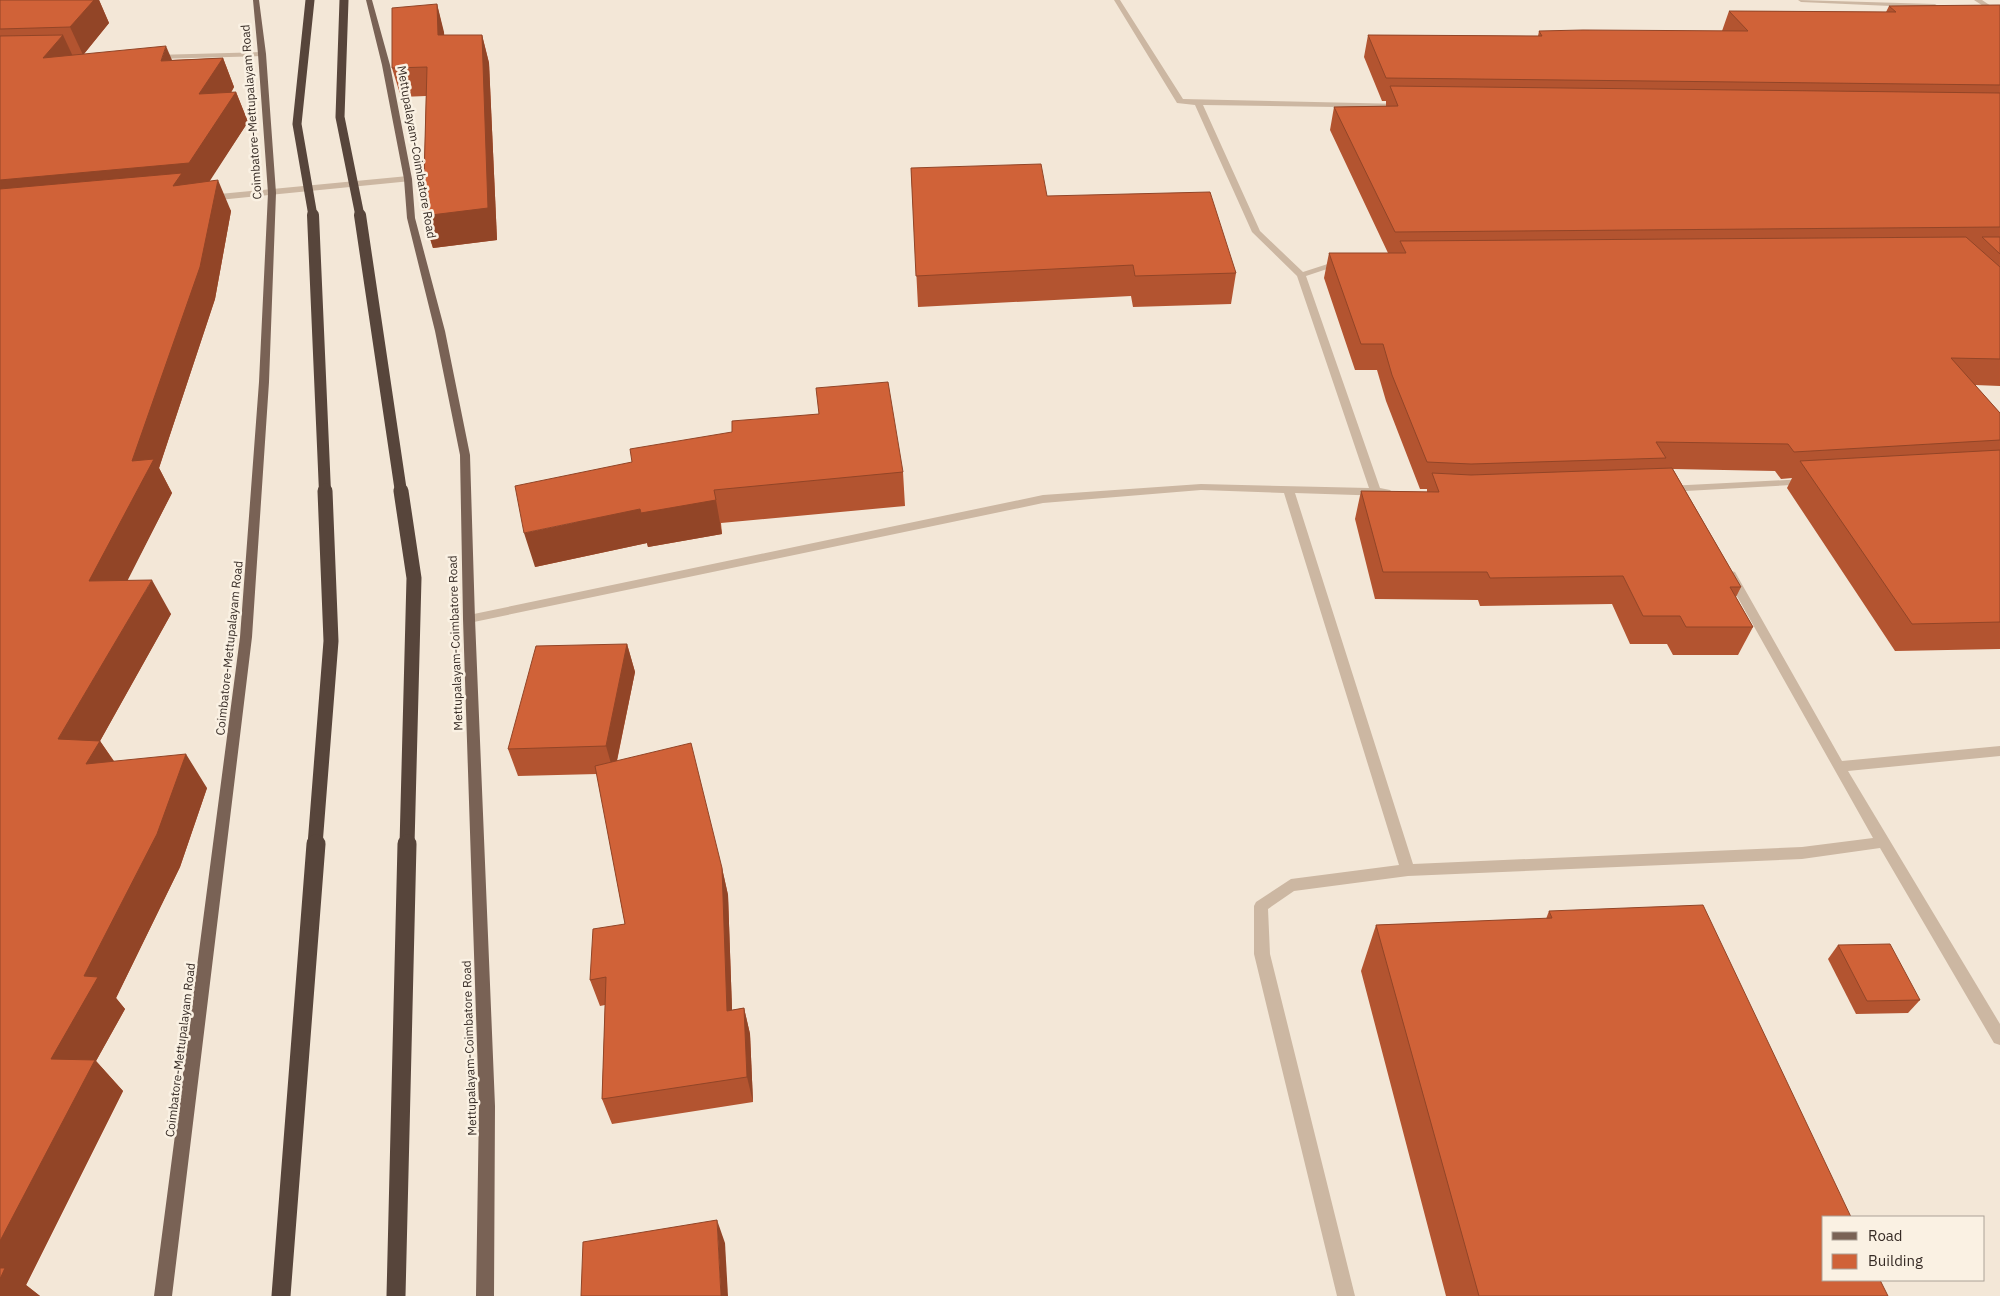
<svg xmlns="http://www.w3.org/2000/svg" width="2000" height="1296" viewBox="0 0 2000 1296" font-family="'IBM Plex Sans',sans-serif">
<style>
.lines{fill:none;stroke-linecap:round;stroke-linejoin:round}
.minor{fill:#ccb7a2;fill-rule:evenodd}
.major{fill:#796255;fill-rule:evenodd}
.highway-bridge-far3{stroke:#57453b;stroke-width:9}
.highway-bridge-far2{stroke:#57453b;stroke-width:12}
.highway-bridge-far1{stroke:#57453b;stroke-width:15}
.highway-bridge{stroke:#57453b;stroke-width:19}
.wall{fill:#b35430}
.shaded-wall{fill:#924527}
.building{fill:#d06238;stroke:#924527}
.labels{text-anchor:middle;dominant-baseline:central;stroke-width:5;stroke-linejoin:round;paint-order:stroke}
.street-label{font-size:12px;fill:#362b25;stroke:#faf1e3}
</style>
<rect width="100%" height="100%" fill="#f3e7d7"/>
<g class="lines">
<g class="minor">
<path d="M1114,0h6l63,99 220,5 4,2 -4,2 -200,-3 57,126 43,41 40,-13 5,3 -42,14 74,212 10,2 2,2 -6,4 -91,-3 118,371 389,-17 71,-9 -148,-263 6,-4 4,1 107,189 158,-15v10l-152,15 152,253v21l-6,-2 -114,-195 -78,11 -394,17 -114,15 -26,18 2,45 85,342h-18l-83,-342v-48l2,-4 35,-23 108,-14 -115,-372 -83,-3 -158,13 -574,120 -4,-1 -2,-3 6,-4 574,-120 158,-11 168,4 -72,-212 -45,-44 -57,-127 -18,-2z"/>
<path d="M1798,0l137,4 3,2 -3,2 -134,-6z"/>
<path d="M1974,0h8l18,12v5z"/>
<path d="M262,52l4,2 -1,2 -110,3 -4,-2 4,-2z"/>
<path d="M408,176l3,1v4l-202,20 -4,-3 4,-3z"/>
<path d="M1805,479l6,3 -2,2 -141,8 -6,-3 6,-3z"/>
</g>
<g class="major">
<path d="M253,0h6l7,54 10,139 -7,189 -17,255 -80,659h-18l86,-659 19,-255 9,-189 -10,-139z"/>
<path d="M366,0h6l18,65 22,114 3,39 30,113 25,124 5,164 20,487 -1,190h-18l3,-190 -16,-487 -3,-164 -25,-124 -28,-113 -3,-39 -22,-114z"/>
</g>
<g class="highway-bridge-far3">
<path d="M310,0l-13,124 16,92"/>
<path d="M344,0l-4,117 20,99"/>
</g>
<g class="highway-bridge-far2">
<path d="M313,215l12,277"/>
<path d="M360,215l41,277"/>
</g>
<g class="highway-bridge-far1">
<path d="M401,491l13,87 -7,267"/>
<path d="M315,845l16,-204 -6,-150"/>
</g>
<g class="highway-bridge">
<path d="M281,1296l35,-452"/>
<path d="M396,1296l11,-452"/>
</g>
</g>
<g class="wall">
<path d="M0,0h99l10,23 -25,31 88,6 51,-2 11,29 -3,6 5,-1 12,30 -39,59 22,30 -16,88 -56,169 13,25 -45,87 44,34 -71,127 14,20 93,27 -27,79 -64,131 9,11 -29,52 27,30 -97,194 14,11h-40z"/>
<path d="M437,4l7,31h38l7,28 8,177 -64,8 -10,-32 3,-120 -25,1 -9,-29z"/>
<path d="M2000,5v381l-25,-1 25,28v236l-105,2 -108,-163 5,-10 -11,1 -6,-8 -102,-2 68,118 -5,10 17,30 -15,28h-65l-6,-11h-37l-18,-40 -132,2 -2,-6 -103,-1 -20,-80 6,-28 66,1v-3h-7l-34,-88 -9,-31h-22l-31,-92 5,-25h59l-58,-123 4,-23 52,-1v-5h-4l-18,-44 4,-22 170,1 1,-5h183l7,-20 157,1 3,-6z"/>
<path d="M911,168l136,28 189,77 -5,31 -98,3 -2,-11 -213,11z"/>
<path d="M632,462l271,10 2,34 -184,17 1,11 -74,13 -1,-4 -112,24z"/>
<path d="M627,644l8,28 -18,89 105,107 6,27 4,115 12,-2 6,26 3,68 -141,22 -10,-25 3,-94 -5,1 -10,-26 35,-56 -28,-150 -79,2 -10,-27z"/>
<path d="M1549,911l339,385h-442l-85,-325 15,-46 170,-6z"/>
<path d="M1838,945l82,55 -12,13 -52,1 -28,-55z"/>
</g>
<g class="shaded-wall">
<path d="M94,0h5l10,23 -26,32 -13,-28z"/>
<path d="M437,4l7,28 2,32 -8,-29z"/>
<path d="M63,35l13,28 -33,-5z"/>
<path d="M482,35l7,28 8,177 -64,8 -10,-32z"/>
<path d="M166,46l12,28 -17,-13z"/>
<path d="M223,58l11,29 -23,36 -12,-29z"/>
<path d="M236,92l12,30 -46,71 -202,19v-32z"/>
<path d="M218,180l13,31 -16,88 -56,169 13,25 -62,122 -21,-34 43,-120z"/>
<path d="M716,500l6,34 -74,13 -1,-4 -112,24 -11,-34 116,-24z"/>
<path d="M152,580l19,34 -71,127 23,34 -14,23 -51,-59z"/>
<path d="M627,644l8,28 -21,102 -8,-28z"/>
<path d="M186,754l21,34 -27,79 -64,131 9,11 -29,52 27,30 -97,194 14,11h-40v-55l51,-182 33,-83z"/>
<path d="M722,868l6,27 5,142 -6,-26z"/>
<path d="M744,1008l6,26 3,68 -6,-25z"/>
<path d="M717,1220l8,23 3,53h-7z"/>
</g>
<g class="building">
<path d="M0,0h94l-24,27 -70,2z"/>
<path d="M437,4l1,31h44l6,173 -65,8 4,-149 -35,1v-60z"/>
<path d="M2000,5v80l-614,-7 -18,-43 174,1 -3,-5 44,-1 165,1 -19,-20 167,1 -7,-6z"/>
<path d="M63,35l-20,23 123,-12 -5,15 62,-3 -24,36 37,-2 -47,71 -189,17v-144z"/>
<path d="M1390,86l610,7v134l-605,5 -61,-125 64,-1z"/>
<path d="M1041,164l6,32 163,-4 26,81 -101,3 -2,-11 -217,11 -5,-108z"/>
<path d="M182,173l-9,13 45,-6 -18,87 -68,194 22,-2 -65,122 63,-1 -94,159 42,2 -14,23 100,-10 -29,80 -73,142 14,1 -47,82 44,1 -95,181v-1052z"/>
<path d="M1966,237l34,30v92l-49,-1 49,55v27l-206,12 -6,-8 -132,-2 10,16 -195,6 -44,-2 -35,-87 -9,-31h-22l-32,-91h77l-6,-12z"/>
<path d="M1982,237h18v17z"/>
<path d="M888,382l15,90 -189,18 2,10 -75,13 -1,-4 -116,24 -9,-47 117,-24 -2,-13 102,-17v-11l87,-7 -3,-26z"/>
<path d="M2000,450v172l-88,2 -112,-163z"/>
<path d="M1672,468l69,119h-11l23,40h-67l-6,-11h-37l-20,-40 -133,2 -3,-6h-104l-22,-81 78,1 -7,-19 39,2z"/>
<path d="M627,644l-21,102 -98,3 28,-103z"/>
<path d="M691,743l31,125 5,143 17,-3 3,69 -145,22 4,-122 -16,3 3,-51 32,-5 -30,-158z"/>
<path d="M1703,905l148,312h-27v63h56l8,16h-409l-103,-371 176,-7 -3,-7z"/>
<path d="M1890,944l30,56 -53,1 -29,-56z"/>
<path d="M717,1220l4,76h-140l2,-54z"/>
<path d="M0,1268h5l-5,11z"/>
</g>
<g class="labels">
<g class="street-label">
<text transform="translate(251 112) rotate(-94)">Coimbatore-Mettupalayam Road</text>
<text transform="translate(417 152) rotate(80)">Mettupalayam-Coimbatore Road</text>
<text transform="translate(455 643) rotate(-92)">Mettupalayam-Coimbatore Road</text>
<text transform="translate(229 648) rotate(-84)">Coimbatore-Mettupalayam Road</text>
<text transform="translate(469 1048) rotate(-92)">Mettupalayam-Coimbatore Road</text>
<text transform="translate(180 1050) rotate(-83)">Coimbatore-Mettupalayam Road</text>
</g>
</g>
<rect x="1822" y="1216" width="162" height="65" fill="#faf1e3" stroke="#aca297"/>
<rect x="1832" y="1232" width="25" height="8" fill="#796255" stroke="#aca297"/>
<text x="1868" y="1241" font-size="15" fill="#362b25">Road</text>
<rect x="1832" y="1254" width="25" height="15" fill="#d06238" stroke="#aca297"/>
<text x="1868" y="1266" font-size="15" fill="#362b25">Building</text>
</svg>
